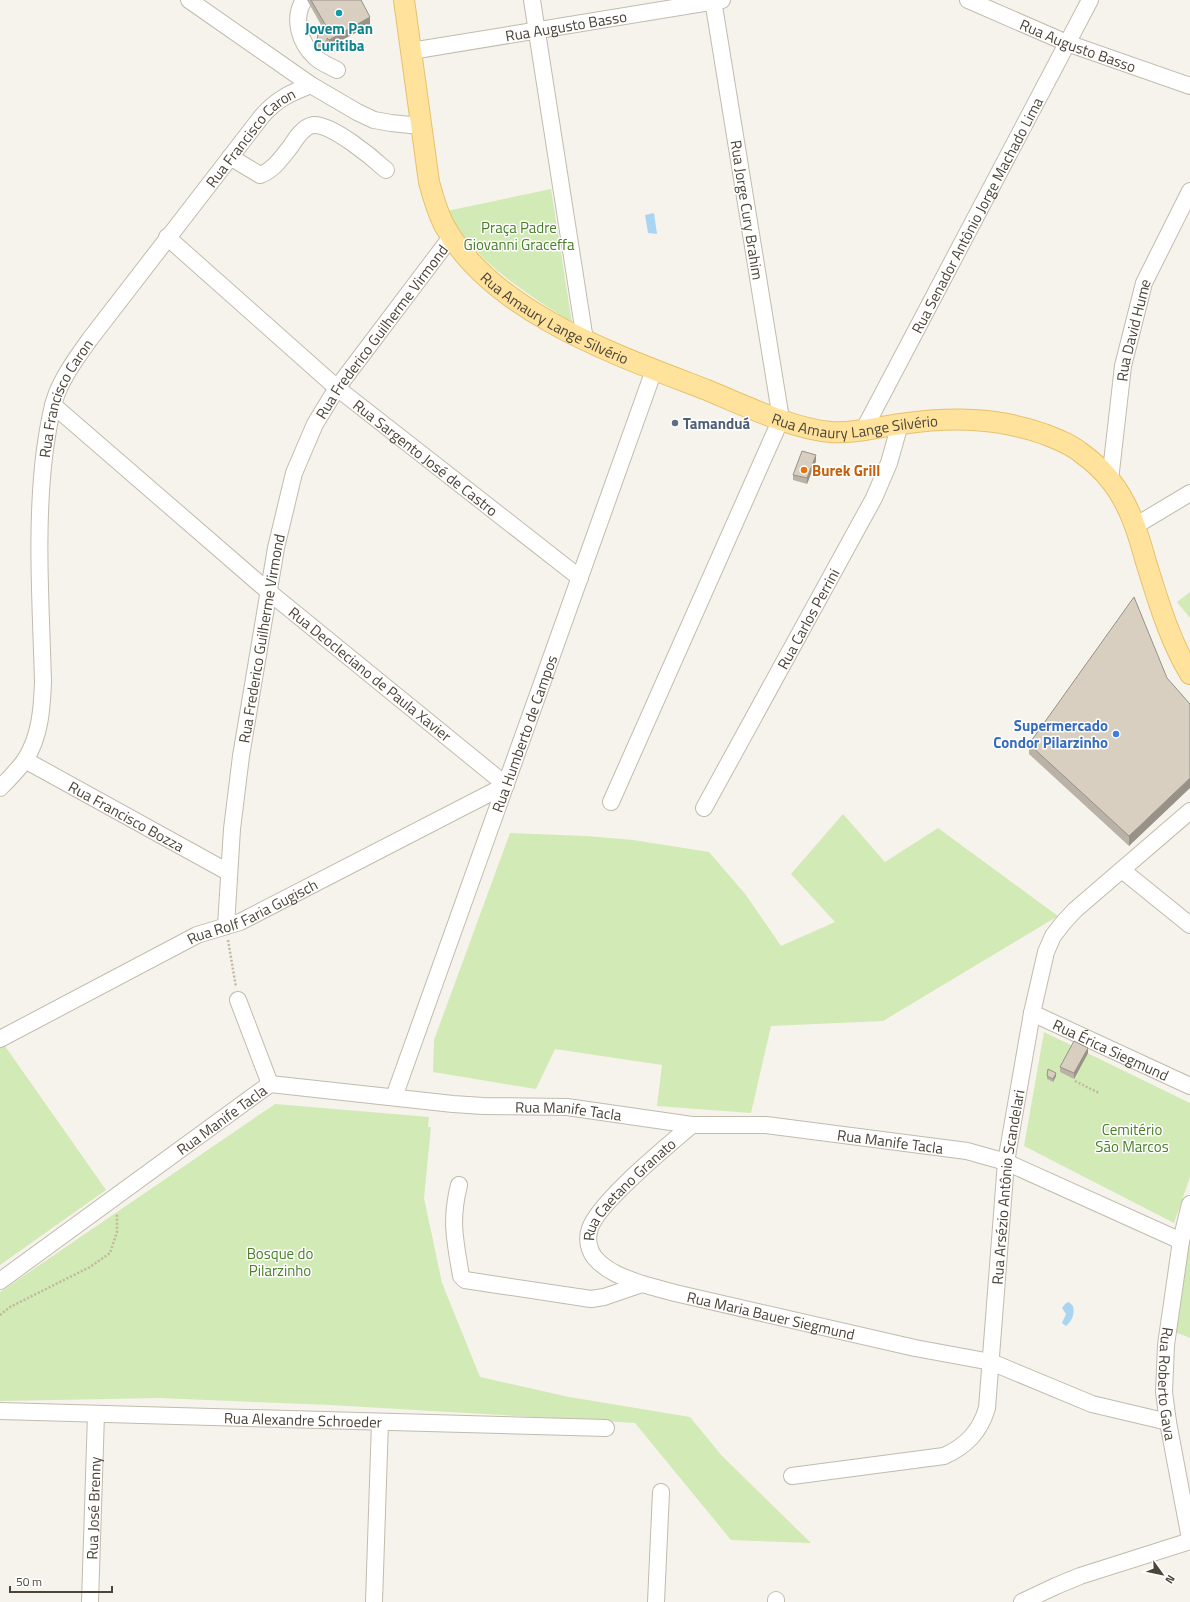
<svg xmlns="http://www.w3.org/2000/svg" width="1190" height="1602" viewBox="0 0 1190 1602" font-family="'Titillium Web',sans-serif">
<style>
.green{fill:#d2eab5}
.water{fill:#a9d4f2}
.lines{fill:none;stroke-linecap:round;stroke-linejoin:round}
.minor-casing{stroke:#c2bbae;stroke-width:18}
.major-casing{stroke:#e6c16a;stroke-width:22}
.path{stroke:#c4b79f;stroke-width:2.5;stroke-dasharray:2 2;stroke-linecap:butt}
.minor{stroke:#fff;stroke-width:16}
.major{stroke:#ffe39c;stroke-width:20}
.wall{fill:#bab2a6}
.shaded-wall{fill:#979187}
.building{fill:#d8cfc1;stroke:#979187}
.culture-dot{fill:#0f9aa8;stroke:#fff;stroke-width:1.5}
.service-dot{fill:#5c6f8a;stroke:#fff;stroke-width:1.5}
.food-dot{fill:#e8710a;stroke:#fff;stroke-width:1.5}
.shop-dot{fill:#3f7fe0;stroke:#fff;stroke-width:1.5}
.labels{text-anchor:middle;dominant-baseline:central;stroke-width:3;stroke-linejoin:round;paint-order:stroke}
.street-label{font-size:15px;fill:#4b4439;stroke:#fff}
.culture-label{font-size:15px;font-weight:bold;fill:#0d838f;stroke:#fff}
.park-label{font-size:15px;fill:#4a7f2a;stroke:#fff}
.service-label{font-size:15px;font-weight:bold;fill:#4e5e75;stroke:#fff;text-anchor:start}
.food-label{font-size:15px;font-weight:bold;fill:#c56008;stroke:#fff;text-anchor:start}
.shop-label{font-size:15px;font-weight:bold;fill:#366cbe;stroke:#fff;text-anchor:end}
</style>
<rect width="100%" height="100%" fill="#f6f3ec"/>
<g class="green">
<path d="M551,189l21,134c-37,-25 -80,-50 -108,-86 -6,-8 -11,-17 -17,-26z"/>
<path d="M1190,592v26l-13,-16z"/>
<path d="M843,814l42,48 53,-34 120,88 -175,105 -112,5 -20,87 -94,-7 5,-41 -107,-16 -19,40 -103,-17 1,-32 76,-207 76,3 47,4 76,12 37,43 35,51 54,-24 -44,-48z"/>
<path d="M1044,1032l146,71v74l-16,46 -150,-77z"/>
<path d="M0,1039l106,151 -106,75z"/>
<path d="M275,1104l154,13 -1,10h3l-7,71 18,85 38,94 89,20 121,20 32,39 89,87 -80,-3 -96,-117 -305,-18 -171,-7 -159,3v-109z"/>
<path d="M1190,1234v104l-15,-6z"/>
</g>
<g class="water">
<path d="M654,213l3,21 -9,-1 -3,-18z"/>
<path d="M1069,1302l4,4c2,8 -1,15 -7,20l-4,-3 4,-9 -4,-6 4,-5z"/>
</g>
<g class="lines">
<g class="minor-casing">
<g id="minor">
<path d="M189,0l122,85 46,27 17,8 17,3 29,3"/>
<path d="M304,0c-12,19 -4,43 11,57 6,6 15,9 22,13"/>
<path d="M532,0l53,340"/>
<path id="s1" d="M968,0l99,43 123,43"/>
<path id="s2" d="M411,51l311,-51"/>
<path d="M230,157l30,18c14,-5 22,-18 31,-29 5,-8 12,-19 22,-21 18,-2 60,33 73,45"/>
<path id="s3" d="M167,237l170,151 243,190"/>
<path id="s4" d="M863,431l227,-431"/>
<path id="s5" d="M1110,480l13,-114 21,-83 46,-92"/>
<path d="M1135,526l55,-33"/>
<path id="s6" d="M25,760l203,112"/>
<path id="s7" d="M0,788c9,-9 18,-18 25,-28 15,-23 17,-51 18,-78 -2,-77 -8,-156 2,-233 3,-18 5,-38 12,-56 8,-20 21,-37 33,-54l172,-223c15,-17 28,-23 49,-31"/>
<path d="M611,802l170,-383 -68,-419"/>
<path id="s8" d="M704,808l170,-310 15,-35 11,-39"/>
<path d="M1122,870l68,55"/>
<path id="s9" d="M226,926l6,-97 9,-73 35,-208 18,-75 21,-49 22,-36 114,-151"/>
<path d="M238,1000l32,84"/>
<path id="s10" d="M1032,1013l158,73"/>
<path id="s11" d="M0,1039l197,-104 43,-13 266,-137 -237,-193 -216,-187"/>
<path id="s12" d="M394,1097l260,-727"/>
<path id="s13" d="M459,1185c-9,36 -4,55 2,91l4,4 126,19 13,-2 38,-13 33,9 240,55 76,14 101,42 76,18"/>
<path id="s14" d="M1190,1204l-9,37 -15,104 -2,47 4,30 22,117"/>
<path id="s15" d="M0,1281l270,-197 183,20 30,2 84,1 125,18h74l201,26 39,11 175,79"/>
<path id="s16" d="M642,1284c-17,-6 -35,-12 -47,-26 -6,-7 -8,-18 -6,-26 4,-26 81,-88 103,-107"/>
<path id="s17" d="M0,1411l606,17"/>
<path id="s18" d="M792,1476l152,-20c22,-10 36,-24 43,-48l19,-246 26,-149 14,-61 7,-16 10,-13 12,-13 115,-99"/>
<path d="M776,1600v2"/>
<path id="s19" d="M90,1602l6,-188"/>
<path d="M374,1602l6,-180"/>
<path d="M656,1602l5,-110"/>
<path d="M1022,1602l34,-16 24,-10 110,-35"/>
</g>
</g>
<g class="major-casing">
<g id="major">
<path id="s20" d="M404,0l25,182c4,15 8,29 15,43 48,88 175,131 263,165 36,15 86,39 124,42 23,2 46,-5 70,-8 50,-7 95,-7 143,10 13,5 26,10 36,18 11,8 22,17 30,28 19,23 28,53 36,82 12,38 23,77 44,112"/>
</g>
</g>
<g class="path">
<path d="M228,940l8,47"/>
<path d="M1075,1081l24,12"/>
<path d="M0,1315l10,-8 80,-40 20,-14 7,-21v-18"/>
</g>
<use href="#minor" class="minor"/>
<use href="#major" class="major"/>
</g>
<g class="wall">
<path d="M307,0h54l9,25 -41,22 -2,-1v2l-3,2h-4l-3,-3v-8l8,-7z"/>
<path d="M816,461l-9,23 -14,-4v-5z"/>
<path d="M1167,678l-38,168 -100,-92v-10z"/>
<path d="M1088,1053l-14,26 -14,-7v-5z"/>
<path d="M1047,1076h9l-3,6 -6,-3z"/>
</g>
<g class="shaded-wall">
<path d="M370,17v8l-41,22v-7z"/>
<path d="M327,38v10l-3,2v-7z"/>
<path d="M816,455v6l-9,23v-6z"/>
<path d="M1190,778v10l-61,58v-10z"/>
<path d="M1088,1048v5l-14,26v-6z"/>
<path d="M1056,1073v3l-3,6v-3z"/>
</g>
<g class="building">
<path d="M311,0h50l9,17 -41,23 -2,-2v3l-3,2 -4,-1 -3,-3 1,-4 11,-4z"/>
<path d="M802,451l14,4 -9,23 -14,-3z"/>
<path d="M1134,597l33,81 23,26v74l-61,58 -100,-92z"/>
<path d="M1074,1041l14,7 -14,25 -14,-6z"/>
<path d="M1048,1069l8,4 -3,6 -6,-3z"/>
</g>
<circle class="culture-dot" cx="339" cy="13" r="4"/>
<circle class="service-dot" cx="675" cy="423" r="4"/>
<circle class="food-dot" cx="804" cy="470" r="4"/>
<circle class="shop-dot" cx="1116" cy="734" r="4"/>
<g class="labels">
<g class="street-label">
<text stroke="none"><textPath href="#s2" startOffset="157">Rua Augusto Basso</textPath></text>
<text stroke="none"><textPath href="#s1" startOffset="119">Rua Augusto Basso</textPath></text>
<text stroke="none"><textPath href="#s7" startOffset="731">Rua Francisco Caron</textPath></text>
<text transform="translate(747 210) rotate(81)">Rua Jorge Cury Brahim</text>
<text stroke="none"><textPath href="#s4" startOffset="244">Rua Senador Antônio Jorge Machado Lima</textPath></text>
<text stroke="none"><textPath href="#s20" startOffset="377">Rua Amaury Lange Silvério</textPath></text>
<text stroke="none"><textPath href="#s5" startOffset="152">Rua David Hume</textPath></text>
<text stroke="none"><textPath href="#s9" startOffset="626">Rua Frederico Guilherme Virmond</textPath></text>
<text stroke="none"><textPath href="#s7" startOffset="407">Rua Francisco Caron</textPath></text>
<text stroke="none"><textPath href="#s20" startOffset="701">Rua Amaury Lange Silvério</textPath></text>
<text stroke="none"><textPath href="#s3" startOffset="340">Rua Sargento José de Castro</textPath></text>
<text stroke="none"><textPath href="#s8" startOffset="216">Rua Carlos Perrini</textPath></text>
<text stroke="none"><textPath href="#s9" startOffset="290">Rua Frederico Guilherme Virmond</textPath></text>
<text transform="translate(370 674) rotate(39)">Rua Deocleciano de Paula Xavier</text>
<text stroke="none"><textPath href="#s12" startOffset="386">Rua Humberto de Campos</textPath></text>
<text stroke="none"><textPath href="#s6" startOffset="116">Rua Francisco Bozza</textPath></text>
<text stroke="none"><textPath href="#s11" startOffset="283">Rua Rolf Faria Gugisch</textPath></text>
<text stroke="none"><textPath href="#s10" startOffset="87">Rua Érica Siegmund</textPath></text>
<text stroke="none"><textPath href="#s15" startOffset="634">Rua Manife Tacla</textPath></text>
<text stroke="none"><textPath href="#s15" startOffset="274">Rua Manife Tacla</textPath></text>
<text stroke="none"><textPath href="#s15" startOffset="958">Rua Manife Tacla</textPath></text>
<text stroke="none"><textPath href="#s18" startOffset="442">Rua Arsézio Antônio Scandelari</textPath></text>
<text stroke="none"><textPath href="#s16" startOffset="140">Rua Caetano Granato</textPath></text>
<text stroke="none"><textPath href="#s13" startOffset="411">Rua Maria Bauer Siegmund</textPath></text>
<text stroke="none"><textPath href="#s14" startOffset="182">Rua Roberto Gava</textPath></text>
<text stroke="none"><textPath href="#s17" startOffset="303">Rua Alexandre Schroeder</textPath></text>
<text stroke="none"><textPath href="#s19" startOffset="94">Rua José Brenny</textPath></text>
</g>
<g class="culture-label">
<text x="339" y="28">Jovem Pan<tspan x="339" dy="17">Curitiba</tspan></text>
</g>
<g class="park-label">
<text x="519" y="227">Praça Padre<tspan x="519" dy="17">Giovanni Graceffa</tspan></text>
<text x="1132" y="1129">Cemitério<tspan x="1132" dy="17">São Marcos</tspan></text>
<text x="280" y="1253">Bosque do<tspan x="280" dy="17">Pilarzinho</tspan></text>
</g>
<g class="service-label">
<text x="683" y="423">Tamanduá</text>
</g>
<g class="food-label">
<text x="812" y="470">Burek Grill</text>
</g>
<g class="shop-label">
<text x="1108" y="725">Supermercado<tspan x="1108" dy="17">Condor Pilarzinho</tspan></text>
</g>
</g>
<g transform="translate(1162 1574) rotate(123)" stroke="#ffffff" stroke-width="3" paint-order="stroke">
<path d="M0-3L7 15L0 10L-7 15Z" fill="#4b4439"/>
<text y="-6" font-size="11" font-weight="bold" text-anchor="middle" fill="#4b4439">N</text>
</g>
<path d="M10 1586v6h102v-6" fill="none" stroke="#4b4439" stroke-width="2"/>
<text x="16" y="1586" font-size="12" fill="#4b4439" stroke="#ffffff" stroke-width="3" paint-order="stroke">50 m</text>
</svg>
